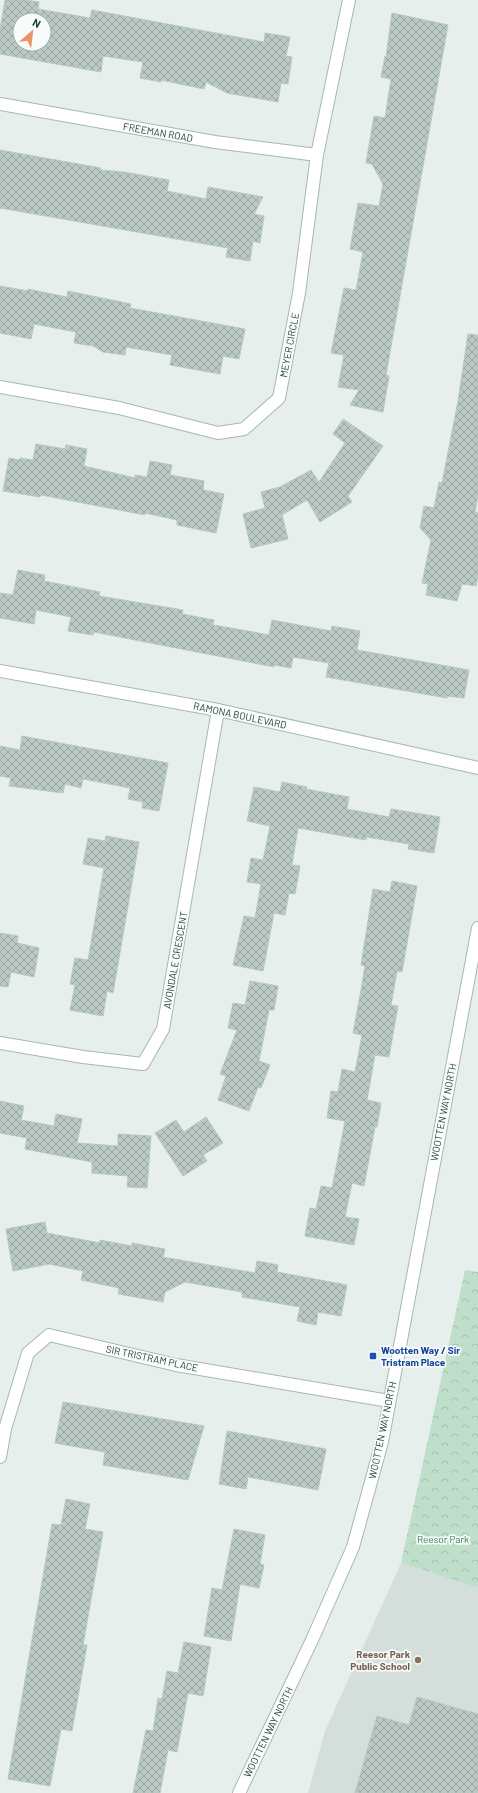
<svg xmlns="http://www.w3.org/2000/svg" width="478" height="1793" viewBox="0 0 478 1793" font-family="Barlow,sans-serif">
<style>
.built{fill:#d4dedb}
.forest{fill:url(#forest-crowns)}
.building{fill:url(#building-cross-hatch);stroke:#b8c8c3;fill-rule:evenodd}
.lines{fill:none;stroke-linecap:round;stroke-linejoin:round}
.minor-casing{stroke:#a8b7b3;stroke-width:14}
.tertiary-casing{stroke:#a8b7b3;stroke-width:14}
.minor{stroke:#fff;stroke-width:12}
.tertiary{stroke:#fff;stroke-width:12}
.transit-dot{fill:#1a4fb4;stroke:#f7fbf9;stroke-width:1.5}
.education-dot{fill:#8d6e63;stroke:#f7fbf9;stroke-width:1.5}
.labels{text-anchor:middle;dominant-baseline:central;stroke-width:3.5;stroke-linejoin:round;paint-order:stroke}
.street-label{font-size:10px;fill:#25413c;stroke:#f7fbf9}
.transit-label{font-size:10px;font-weight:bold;fill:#164399;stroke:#f7fbf9;text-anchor:start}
.park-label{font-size:10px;fill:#2f7852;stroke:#f7fbf9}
.education-label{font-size:10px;font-weight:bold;fill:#785e54;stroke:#f7fbf9;text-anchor:end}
</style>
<defs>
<pattern id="forest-crowns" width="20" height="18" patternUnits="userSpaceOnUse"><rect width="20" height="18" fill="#bfdfcb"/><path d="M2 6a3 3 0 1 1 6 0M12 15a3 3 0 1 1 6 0" fill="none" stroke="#a4c1af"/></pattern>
<pattern id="building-cross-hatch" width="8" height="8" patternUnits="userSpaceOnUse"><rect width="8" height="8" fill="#bbc9c5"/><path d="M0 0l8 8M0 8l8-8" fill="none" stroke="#98a5a1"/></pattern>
</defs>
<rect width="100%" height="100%" fill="#e6efeb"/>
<path class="built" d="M401,1563l77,25v205h-170l17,-62z"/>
<path class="forest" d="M465,1270l13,2v316l-77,-25z"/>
<g class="building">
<path d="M5,0h20l14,2 -1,7 52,9 2,-8 172,32 1,-9 25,4 -4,19 6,1 -4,27 -7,-1 -3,19 -51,-9 -21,-11 -2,7 -43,-9v2l-21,-4 3,-16 -40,-6 -2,16 -101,-18v-24zM20,20h24v24h-24z"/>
<path d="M392,13l56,12 -62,350 3,1 -6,36 -33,-7 9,-15 -21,-3 6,-32 -13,-2 13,-65 12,2 7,-38 -13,-3 8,-46 21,3 4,-22 -11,-20 -6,-1 8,-47 11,2 6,-39 -10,-2 4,-21 1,1z"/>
<path d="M0,150l101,18 -1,2 24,2 45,8 -2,11 39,8 2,-12 55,10 -9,17 10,2 -4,27 -7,-2 -3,20 -24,-4 2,-9 -228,-40z"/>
<path d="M0,286l28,5v-2l39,8 1,-6 63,13 -1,4 115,21 -6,30 -16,-3 -3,18 -50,-9 2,-10 -46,-8 -1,8 -22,-3 -10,-6 -19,-3 2,-11 -42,-8 -3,15 -31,-6z"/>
<path d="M468,334l10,1v160l-3,17 3,1v62l-2,11 -14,-2 -5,17 -31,-6 2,-11 -6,-1 9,-43 -11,-12 4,-22 10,2 5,-26 3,1 16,-82z"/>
<path d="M343,419l40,27 -35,50 4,6 -32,20 -13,-22 -25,15 6,24 -37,9 -8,-34 22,-6 -4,-16 19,-5 31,-17 8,12 26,-39 -12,-9z"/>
<path d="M36,444l29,5 1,-4 21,4 -3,17 51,12v-3l12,2 3,-16 22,4 -2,10 34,6 -1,9 21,4 -8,39 -39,-8v-5l-32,-7v2l-104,-20 -1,2 -37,-6 6,-33 11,2v-2l13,2z"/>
<path d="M18,570l27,5 -1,6 56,11 -1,4 84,14 -1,4 32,6 -1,5 35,6 21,4 3,-15 59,11 1,-5 28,5 -3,19 112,20 -5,28 -17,-2v2l-121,-21 3,-14 -36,-6 -2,11 -17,-3v2l-180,-35 -1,3 -25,-4 3,-14 -35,-7 -2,14 -34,-6v-25l13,2z"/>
<path d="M22,736l146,27 -9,48 -17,-3 1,-6 -15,-3 2,-11 -47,-9 -2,9 -16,-4 -2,9 -54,-7 2,-8 -11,-2v-30l20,4z"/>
<path d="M282,782l25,5 -1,2 43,8 -2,12 42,8 2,-8 49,8 -6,36 -26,-4 1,-5 -43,-7v3l-68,-12 -6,37 8,1 -5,28 -6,-1 -4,22 -11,-2 -11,58 -30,-6 11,-49 11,2 6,-34 -14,-2 4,-24 12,2 7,-34 -23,-5 7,-34 26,5z"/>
<path d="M106,836l33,6 -26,151 -6,-2 -4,25 -33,-6 5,-25 -5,-1 5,-26 13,2 16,-92 -21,-4 5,-26 17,3z"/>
<path d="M392,881l25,5 -15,86 -5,-1 -6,34 7,1 -9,51 -14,-2 -8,45 14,3 -4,24h-2l-11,59 -12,-3 -7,34 14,2 -5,26 -49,-9 5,-28 6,1 5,-23 11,2 13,-67 -18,-3 4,-27 7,1 4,-23 13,3 7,-37 -9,-2 8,-43 4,-24 -4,-1 12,-76 17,3z"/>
<path d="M0,933l18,3 -1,7 22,5 -5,29 -23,-5 -3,15 -8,-1z"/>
<path d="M250,981l28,5 -4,24h-5l-10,51 11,4 -9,23 -3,-1 -9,24 -31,-11 8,-24 -6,-2 17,-44 -9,-2 5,-25 12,2z"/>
<path d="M0,1101l24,5 -3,14 33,6 2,-12 26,5 -5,24 41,3v-12l33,2 -4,52 -20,-1 1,-11 -36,-3v-11l-67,-13 2,-11 -27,-5z"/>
<path d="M206,1117l17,26 -20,12 4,6 -24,15 -28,-43 21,-13 8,12z"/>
<path d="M45,1222l2,11 53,10v-3l32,6v-3l33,6 -2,8 92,16 2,-12 21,4 -1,7 70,13 -6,31 -23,-4 -2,13 -19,-4 3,-14 -58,-10v-5l-57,-10 -20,10 -2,10 -45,-8 1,-6 -38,-8 2,-9 -34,-7 -36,7 -7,-42z"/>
<path d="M63,1402l141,24 -16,54 -85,-15 2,-13 -50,-9z"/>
<path d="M227,1431l99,18 -8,41 -70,-13 -2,12 -27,-5z"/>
<path d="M66,1499l24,5 -5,25 18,3 -20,113h4l-15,86 -11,-2 -11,57 -42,-7 44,-255 9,1z"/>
<path d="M234,1529l31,6 -5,29 4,1 -5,23 -19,-4 -9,57 -27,-5 8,-48 10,2z"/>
<path d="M184,1642l27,5 -8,49 -15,-3 -11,59 -9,-2 -8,43h-27l13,-63 7,1 5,-33 4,1 5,-28 11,2z"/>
<path d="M417,1697l61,17v79h-123l22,-77 32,9z"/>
</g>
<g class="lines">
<g class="minor-casing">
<g id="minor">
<path d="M0,104l215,38 102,13"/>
<path d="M0,387l119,21 99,25 26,-4 35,-31 20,-105 18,-138 32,-155"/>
<path d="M0,671l218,39 260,58"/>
<path d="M0,1043l83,14 60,7 20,-35 55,-319"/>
<path d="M0,1457l5,-28 23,-76 21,-18 127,30 213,36"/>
</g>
</g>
<g class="tertiary-casing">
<path id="tertiary" d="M239,1793l73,-153 41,-93 29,-105 96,-514"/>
</g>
<use href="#minor" class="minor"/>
<use href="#tertiary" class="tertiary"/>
</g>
<rect class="transit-dot" x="369" y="1352" width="8" height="8" rx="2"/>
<circle class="education-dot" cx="418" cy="1660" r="4"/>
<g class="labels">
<g class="street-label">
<text transform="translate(158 132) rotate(10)">FREEMAN ROAD</text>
<text transform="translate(289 345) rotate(-79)">MEYER CIRCLE</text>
<text transform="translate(240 715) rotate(12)">RAMONA BOULEVARD</text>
<text transform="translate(175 960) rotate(-80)">AVONDALE CRESCENT</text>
<text transform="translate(443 1112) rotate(-79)">WOOTTEN WAY NORTH</text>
<text transform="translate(152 1358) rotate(12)">SIR TRISTRAM PLACE</text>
<text transform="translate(382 1430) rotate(-78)">WOOTTEN WAY NORTH</text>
<text transform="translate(268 1732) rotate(-64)">WOOTTEN WAY NORTH</text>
</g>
<g class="transit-label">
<text x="381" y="1350">Wootten Way / Sir<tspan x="381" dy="12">Tristram Place</tspan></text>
</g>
<g class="park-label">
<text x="443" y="1539">Reesor Park</text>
</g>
<g class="education-label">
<text x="410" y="1654">Reesor Park<tspan x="410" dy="12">Public School</tspan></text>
</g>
</g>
<g transform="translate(32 32) rotate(28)"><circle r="19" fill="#f7fbf9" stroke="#a3b1ad"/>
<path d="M0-3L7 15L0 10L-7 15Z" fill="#f09362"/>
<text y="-6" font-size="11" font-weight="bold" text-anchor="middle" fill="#25413c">N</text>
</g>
</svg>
